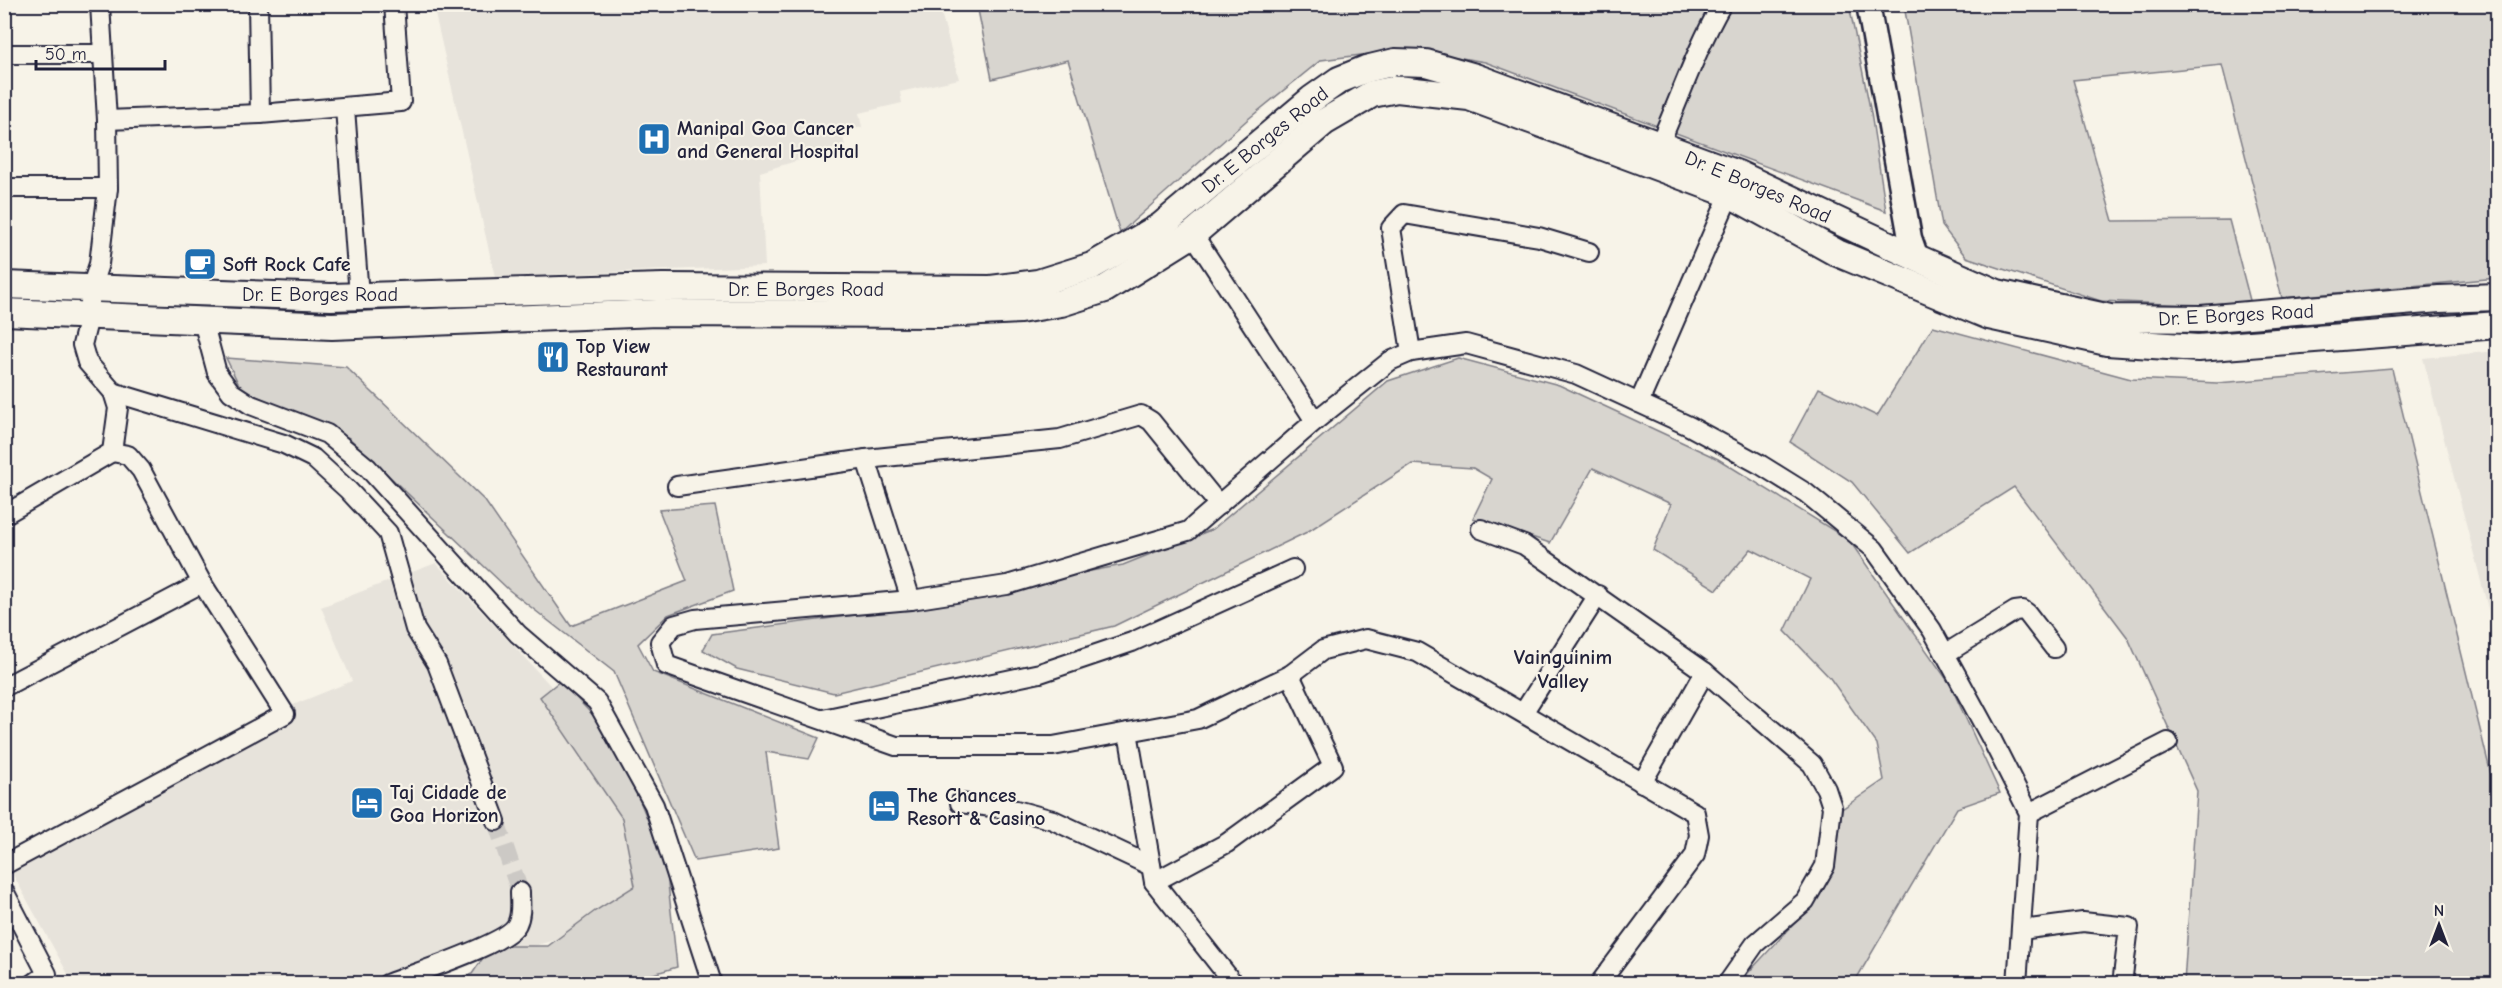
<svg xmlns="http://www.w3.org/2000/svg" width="2502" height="988" viewBox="0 0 2502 988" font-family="'Comic Neue',sans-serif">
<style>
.built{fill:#e7e3db}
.green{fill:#d8d5cf;stroke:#7d7c85;stroke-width:1.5}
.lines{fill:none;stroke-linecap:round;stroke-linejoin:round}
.minor-tunnel{stroke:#ccc9c5;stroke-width:18;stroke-dasharray:18 9;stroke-linecap:butt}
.minor-casing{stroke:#22223b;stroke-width:22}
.tertiary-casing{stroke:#22223b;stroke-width:27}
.secondary-casing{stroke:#22223b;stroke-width:30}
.minor{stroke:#f7f3e8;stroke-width:18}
.tertiary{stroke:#f7f3e8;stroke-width:22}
.secondary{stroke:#f7f3e8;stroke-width:26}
.labels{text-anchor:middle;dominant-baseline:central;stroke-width:4.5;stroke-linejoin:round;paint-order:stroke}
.poi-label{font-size:20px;font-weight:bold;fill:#22223b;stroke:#f7f3e8;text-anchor:start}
.street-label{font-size:20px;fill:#22223b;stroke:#f7f3e8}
.neighbourhood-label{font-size:21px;font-weight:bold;fill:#22223b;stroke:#f7f3e8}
</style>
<rect width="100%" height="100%" fill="#f7f3e8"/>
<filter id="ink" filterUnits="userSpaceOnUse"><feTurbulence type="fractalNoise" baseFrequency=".0167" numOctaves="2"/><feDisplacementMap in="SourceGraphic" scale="12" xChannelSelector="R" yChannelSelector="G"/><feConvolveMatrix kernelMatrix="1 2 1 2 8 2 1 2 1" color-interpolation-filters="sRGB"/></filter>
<g filter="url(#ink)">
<g class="built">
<path d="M433,5h506l20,74 -59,13 2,11 -43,10 3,14 -20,5 3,14 -85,26 5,94 -270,11z"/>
<path d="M2497,351h1l-1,292 -74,-285z"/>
<path d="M436,563l156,167 62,182 -251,71h-330l-62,-112 211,-137 130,-53 -31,-74z"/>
</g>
<g class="green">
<path d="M977,5h872l22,108 15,98 -401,-149 -76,-13 -88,11 -74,60 -127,113 -52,-173 -76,19z"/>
<path d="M1904,5h593v273l-215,20 -60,-233 -149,15 40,141 116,-1 23,88 -151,-7 -135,-44 -24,-31z"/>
<path d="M1933,326l198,53 86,4 175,-14 105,430v184h-313l13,-192 -69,-153 -114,-151 -104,66 -58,-71 -62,-40 29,-54 58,28z"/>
<path d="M226,358l120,9 139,134 86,125 116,-45 -28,-71 56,-4 18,85 -65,24 -30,29 15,28 166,66 -10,21 -43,-7 13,96 -84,13 -81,-189 -105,-82 -160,-152 -108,-49z"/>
<path d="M1458,358l101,27 159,74 131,81 101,144 50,109 -43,15 -103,175h-112l6,-10 57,-61 29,-42 8,-61 42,-29 -7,-36 -47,-66 -45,-47 25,-52 -59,-30 -34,41 -64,-40 18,-46 -78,-36 -43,75 -77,-25 19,-39 -19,-11 -61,-4 -105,68 -193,94 -280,67 -97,-24 -34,-19 9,-16 143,-19 268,-50 90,-36 175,-148z"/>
<path d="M560,681l54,56 52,128 11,102 -54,16 -183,1 32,-10 19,-28h57l47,-35 40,-25 -13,-68 -82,-121z"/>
</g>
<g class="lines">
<path class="minor-tunnel" d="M496,821l24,71"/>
<g class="minor-casing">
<g id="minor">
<path d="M258,4l2,110"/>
<path d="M4,54h99"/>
<path d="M345,108l14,188"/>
<path d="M107,120l153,-6 141,-12 -7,-98"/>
<path d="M1659,145c21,-47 37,-96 63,-141"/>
<path d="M4,188h104"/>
<path d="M1193,234l122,187"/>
<path d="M203,321l14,52 14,19 20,13 76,29 41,34 150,166 79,68 57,103 57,175"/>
<path d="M1411,352l-20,-124 13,-14 135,23 50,15"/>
<path d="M113,392l171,52 29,14 35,32 40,43 27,96 22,35 59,157"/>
<path d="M1639,403l95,-219"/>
<path d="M866,459l45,141"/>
<path d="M677,486l189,-27 194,-20 81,-24 10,6 68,84"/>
<path d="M4,515l108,-63 6,-44 -5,-16 -26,-30 -5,-17 7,-28 2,-29 8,-24 9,-76 -1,-68 -7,-116"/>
<path d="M1481,529l43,16 181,127 107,92 14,25 6,18 -7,59 -20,35 -50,43 -28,40"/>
<path d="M1945,654l70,-43 8,-1 4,3 27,35"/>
<path d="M4,687l198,-104"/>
<path d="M1523,713l75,-118"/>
<path d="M823,719l217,-46 92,-31 161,-73"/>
<path d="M1128,732l26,150 80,102"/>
<path d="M1642,783l63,-111"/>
<path d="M960,803l56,7 37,10 98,46"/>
<path d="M2029,813l139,-71"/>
<path d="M4,865l281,-151 -83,-131 -61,-113 -13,-15 -16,-3"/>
<path d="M1154,882l73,-39 106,-77 -43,-91"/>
<path d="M4,891l43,83 -14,10"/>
<path d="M2021,930l62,-8 46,5 -7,57"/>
<path d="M387,984c24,-10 121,-40 130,-60 5,-10 3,-22 3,-32"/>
<path d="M1599,984l96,-129 4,-20 -4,-22 -278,-161 -51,-13 -43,11 -33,25 -92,44 -145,27h-157l-230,-81 -6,-23 14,-17 21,-6 216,-19 96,-15 181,-54 127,-110 75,-60 21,-9 55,-8 110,30 113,52 72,39 45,28 68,56 58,81 60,110 37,73 -12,171"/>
</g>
</g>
<g class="tertiary-casing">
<path id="tertiary" d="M1868,4l42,234 7,20"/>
</g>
<g class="secondary-casing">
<g id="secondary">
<path d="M4,285l327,12 332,-10 328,2 47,-6 54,-17 69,-40 151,-127 27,-19 27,-11 29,-7 31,1 49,14 263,97 179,84 80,35 113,25 91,1 238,-20 59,-2"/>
<path d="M4,312l328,14 325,-13 286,1 77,-4 41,-7 44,-14 88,-55 131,-112 48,-28 25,-5 72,8 261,97 107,59 152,63 118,26 91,6 300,-23"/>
</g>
</g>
<use href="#minor" class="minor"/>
<use href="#tertiary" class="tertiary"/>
<use href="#secondary" class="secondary"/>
</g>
</g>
<defs>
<g id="hospital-square" transform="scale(1.725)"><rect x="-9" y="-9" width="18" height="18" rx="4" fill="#1f6fb2" stroke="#f7f3e8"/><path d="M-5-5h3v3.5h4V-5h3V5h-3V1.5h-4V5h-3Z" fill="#fff"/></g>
<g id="cafe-square" transform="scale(1.725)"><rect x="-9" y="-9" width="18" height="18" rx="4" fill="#1f6fb2" stroke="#f7f3e8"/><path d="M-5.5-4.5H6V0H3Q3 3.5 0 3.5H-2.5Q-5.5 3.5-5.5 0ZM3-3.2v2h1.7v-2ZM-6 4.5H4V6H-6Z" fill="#fff"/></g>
<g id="restaurant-square" transform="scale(1.725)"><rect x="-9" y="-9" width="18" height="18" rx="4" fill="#1f6fb2" stroke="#f7f3e8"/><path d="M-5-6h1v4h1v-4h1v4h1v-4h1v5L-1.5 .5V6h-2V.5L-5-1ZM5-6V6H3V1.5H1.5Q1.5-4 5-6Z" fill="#fff"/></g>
<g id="hotel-square" transform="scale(1.725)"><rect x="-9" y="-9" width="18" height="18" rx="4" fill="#1f6fb2" stroke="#f7f3e8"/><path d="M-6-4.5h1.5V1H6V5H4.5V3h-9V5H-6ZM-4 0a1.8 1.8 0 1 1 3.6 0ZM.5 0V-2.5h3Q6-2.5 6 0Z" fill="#fff"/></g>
</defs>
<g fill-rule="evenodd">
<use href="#hospital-square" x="654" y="139"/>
<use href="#cafe-square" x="200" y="264"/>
<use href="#restaurant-square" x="553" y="357"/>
<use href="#hotel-square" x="367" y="803"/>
<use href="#hotel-square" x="884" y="806"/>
</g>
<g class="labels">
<g class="poi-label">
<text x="677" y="128">Manipal Goa Cancer<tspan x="677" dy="23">and General Hospital</tspan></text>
<text x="223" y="264">Soft Rock Cafe</text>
<text x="576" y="346">Top View<tspan x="576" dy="23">Restaurant</tspan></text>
<text x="390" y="792">Taj Cidade de<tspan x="390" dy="23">Goa Horizon</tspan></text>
<text x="907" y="795">The Chances<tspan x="907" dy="23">Resort &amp; Casino</tspan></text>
</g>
<g class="street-label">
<text transform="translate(1265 140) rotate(-39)">Dr. E Borges Road</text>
<text transform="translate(1758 187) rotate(23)">Dr. E Borges Road</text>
<text x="806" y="289">Dr. E Borges Road</text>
<text x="320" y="294">Dr. E Borges Road</text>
<text transform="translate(2236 315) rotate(-3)">Dr. E Borges Road</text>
</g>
<g class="neighbourhood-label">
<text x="1563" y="657">Vainguinim<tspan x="1563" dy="24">Valley</tspan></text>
</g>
</g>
<rect width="2502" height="988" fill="none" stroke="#f7f3e8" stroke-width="24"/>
<rect x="12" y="12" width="2478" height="964" fill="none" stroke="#22223b" stroke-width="2" filter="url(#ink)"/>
<g transform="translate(2439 925)" stroke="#f7f3e8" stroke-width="4.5" paint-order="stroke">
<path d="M0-4.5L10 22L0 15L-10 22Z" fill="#22223b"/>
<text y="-9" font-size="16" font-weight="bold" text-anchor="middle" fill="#22223b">N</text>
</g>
<path d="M36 60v9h129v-9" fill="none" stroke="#22223b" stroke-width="3"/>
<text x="45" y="60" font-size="18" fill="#22223b" stroke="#f7f3e8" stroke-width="4.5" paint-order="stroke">50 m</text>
</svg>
